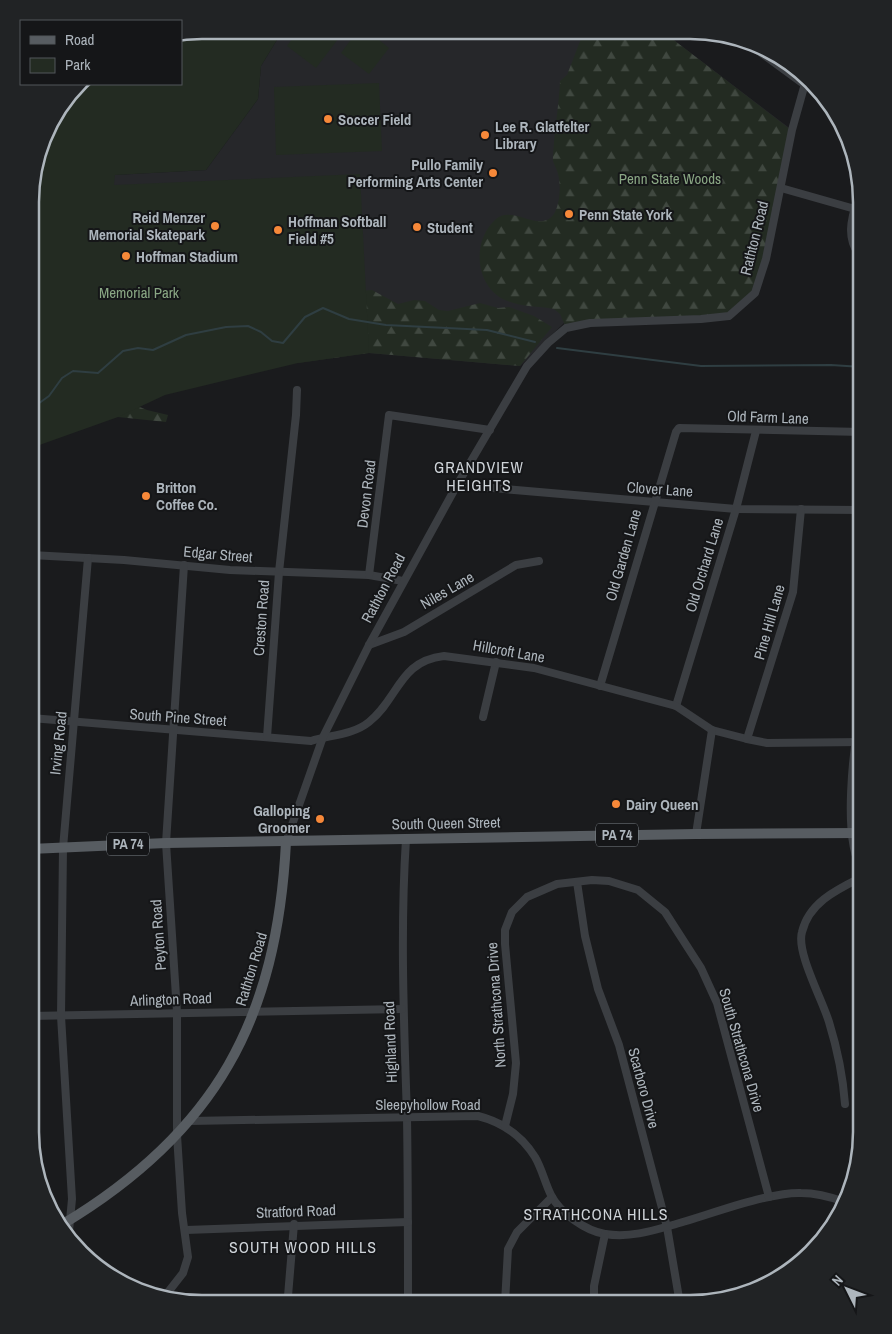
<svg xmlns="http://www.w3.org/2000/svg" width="892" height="1334" viewBox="0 0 892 1334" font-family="'Archivo Narrow',sans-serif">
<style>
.built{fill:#26272a}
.forest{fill:url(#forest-firs)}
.green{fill:#232b22}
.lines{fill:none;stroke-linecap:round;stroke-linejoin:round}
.stream{stroke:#2f3e42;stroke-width:2}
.minor{stroke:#3b3e42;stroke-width:8}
.major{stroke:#575c61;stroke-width:10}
.poi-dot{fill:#f68839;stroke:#151618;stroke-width:2}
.labels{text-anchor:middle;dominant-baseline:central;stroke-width:4;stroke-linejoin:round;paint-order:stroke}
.shield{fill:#151618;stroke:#7f858b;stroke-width:1}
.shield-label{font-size:14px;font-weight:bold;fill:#adb5bc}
.poi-label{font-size:15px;font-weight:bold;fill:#adb5bc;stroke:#151618;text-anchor:start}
.park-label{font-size:15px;fill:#8aa784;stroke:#151618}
.street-label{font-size:15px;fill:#adb5bc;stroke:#151618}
.neighbourhood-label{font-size:16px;letter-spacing:1px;fill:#ced3d8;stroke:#151618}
.rim{fill:none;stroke:#adb5bc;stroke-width:2.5}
</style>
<defs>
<pattern id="forest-firs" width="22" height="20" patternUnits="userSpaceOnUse" patternTransform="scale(1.25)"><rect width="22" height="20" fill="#232b22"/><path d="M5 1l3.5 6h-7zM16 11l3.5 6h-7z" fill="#404840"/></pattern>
</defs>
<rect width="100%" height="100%" fill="#1a1b1d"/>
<path class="built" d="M283,30l379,1 130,99 -227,192 -45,44 -151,-13 -255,-168v-10l92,-5 52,-71 3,-33z"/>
<g class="forest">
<path d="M584,31h78l129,99 -36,163 -26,23 -163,12 -6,-14 -6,-5c-16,-3 -34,-2 -49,-9 -30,-14 -34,-59 -9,-81 17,-15 46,17 59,-7 5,-10 6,-27 3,-38 -1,-6 -6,-11 -5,-17 1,-26 6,-51 7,-76l7,-6z"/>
<path d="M304,283l44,9 24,-2 26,14 16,-4 11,1 14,9 9,1 32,-8 18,5 11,-1 25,9 18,11 -32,39 -151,-13 -71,10 -33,-16 -5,-12h-15l-9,4h-45l-17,5 -25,11 -26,5 -37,23 -35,16 -4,4 5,3 9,-3 15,-11 20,-3 51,21 21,5 -2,7 -48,-5 -10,-9 -10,-2 -16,1 -51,17v-28l19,-18 2,-39 103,-3 28,-8 15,-11 16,8c22,-13 47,-4 70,2l11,-11z"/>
</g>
<g class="green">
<path d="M202,30h81l-22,36 -3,33 -52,71 -91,5 -1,10 246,-11 9,179 -71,10 -133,32 -47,22 -87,31 1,-269 21,-63 26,-32h102v-51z"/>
<path d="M298,30h47l-29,38 -29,-22z"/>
<path d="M358,30h9l22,18 -20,26 -28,-21z"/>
<path d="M379,83l3,68 -106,4 -2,-68z"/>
</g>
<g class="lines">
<g class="stream">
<path d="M557,348l144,18 130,-1 31,2"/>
<path d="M31,409l18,-13 13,-18 11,-7 25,2 25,-22 15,-3 15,2 33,-15 40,-8 22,-1 13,6 11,9 11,2 22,-26 18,-9 26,11 37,6 101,5 48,12"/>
</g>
<g class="minor">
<path d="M757,50l48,35"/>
<path d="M781,188l81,23"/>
<path d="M860,190c-7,24 -17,48 2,68"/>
<path d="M457,485l279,24 126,1"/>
<path d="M31,555l93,5 106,10 139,5 34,6"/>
<path d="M369,575l20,-160 101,15"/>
<path d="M369,645l35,-13 112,-67 23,-4"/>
<path d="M600,686l76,-254 3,-4 183,4"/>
<path d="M676,706l60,-197 20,-78"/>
<path d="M483,717l13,-55"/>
<path d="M31,718l280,23c19,-6 42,-6 58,-19 30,-24 30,-61 75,-66l90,12 142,38 36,24 35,9 20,4 95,-1"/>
<path d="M267,737l12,-165 17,-157 1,-25"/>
<path d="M747,739l46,-147 8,-83"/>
<path d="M696,834l16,-104"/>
<path d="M406,839c-6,93 -2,185 1,278 1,62 1,124 1,186"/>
<path d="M286,842l37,-105 46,-92 88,-160 70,-119 21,-23 18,-15 24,-5 111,-4 28,-3 26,-23 11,-34 26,-129 14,-50"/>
<path d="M862,870c-20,-31 -9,-125 0,-161"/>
<path d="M577,882l8,54 13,53 21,56 48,182 13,77"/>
<path d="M30,1016l372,-7"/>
<path d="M845,1104c-2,-27 -8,-56 -16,-82 -7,-23 -33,-70 -27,-90 7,-30 36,-43 60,-55"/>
<path d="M190,1121l288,-5c24,6 44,20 57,41 7,12 10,26 16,38 9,18 35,36 54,39 25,4 47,-3 71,-10 33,-9 92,-32 125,-31 15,0 30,4 44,9"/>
<path d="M505,1126l8,-32 3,-31 -11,-119v-14l7,-18 15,-15 30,-13 35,-4 17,1 29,9 27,22 36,56 16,35 52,194"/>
<path d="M186,1230l222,-8"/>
<path d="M69,1231l3,-32 -11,-183 2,-168 25,-290"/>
<path d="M165,1296l18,-23 5,-16 -6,-44 -5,-78v-123l-11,-169 18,-278"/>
<path d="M285,1303l3,-7 6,-72"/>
<path d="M505,1303l3,-54 9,-17 35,-35"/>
<path d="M594,1304v-18l11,-52"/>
</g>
<g class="major">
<path d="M30,849l136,-6 530,-9 166,-1"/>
<path d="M63,1224c153,-92 214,-205 223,-382"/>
</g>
</g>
<g class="poi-dot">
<circle cx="328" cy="119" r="5"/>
<circle cx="485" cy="135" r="5"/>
<circle cx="493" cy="173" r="5"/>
<circle cx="569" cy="214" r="5"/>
<circle cx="215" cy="226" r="5"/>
<circle cx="417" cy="227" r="5"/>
<circle cx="278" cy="230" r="5"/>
<circle cx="126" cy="256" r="5"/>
<circle cx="146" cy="496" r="5"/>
<circle cx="616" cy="804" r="5"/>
<circle cx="320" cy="819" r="5"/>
</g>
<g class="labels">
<g class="shield">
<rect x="596" y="823.5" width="42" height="23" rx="4"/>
<rect x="107" y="832.5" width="42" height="23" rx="4"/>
</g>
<g class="shield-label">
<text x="617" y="835">PA 74</text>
<text x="128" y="844">PA 74</text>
</g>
<g class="poi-label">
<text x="338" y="119">Soccer Field</text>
<text x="495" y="126">Lee R. Glatfelter<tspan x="495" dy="17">Library</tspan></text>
<text x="483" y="164" text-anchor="end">Pullo Family<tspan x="483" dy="17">Performing Arts Center</tspan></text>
<text x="579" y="214">Penn State York</text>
<text x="205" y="217" text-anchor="end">Reid Menzer<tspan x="205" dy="17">Memorial Skatepark</tspan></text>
<text x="288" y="221">Hoffman Softball<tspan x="288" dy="17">Field #5</tspan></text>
<text x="427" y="227">Student</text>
<text x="136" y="256">Hoffman Stadium</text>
<text x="156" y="487">Britton<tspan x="156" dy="17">Coffee Co.</tspan></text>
<text x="626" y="804">Dairy Queen</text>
<text x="310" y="810" text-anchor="end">Galloping<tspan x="310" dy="17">Groomer</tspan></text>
</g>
<g class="park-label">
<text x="670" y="178">Penn State Woods</text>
<text x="139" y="292">Memorial Park</text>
</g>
<g class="street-label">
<text transform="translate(754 238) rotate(-76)">Rathton Road</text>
<text transform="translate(768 417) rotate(2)">Old Farm Lane</text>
<text transform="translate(660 489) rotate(4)">Clover Lane</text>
<text transform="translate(366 494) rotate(-83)">Devon Road</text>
<text transform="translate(218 554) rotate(5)">Edgar Street</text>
<text transform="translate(623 555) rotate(-74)">Old Garden Lane</text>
<text transform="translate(704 565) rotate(-73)">Old Orchard Lane</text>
<text transform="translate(383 588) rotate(-62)">Rathton Road</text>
<text transform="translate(447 590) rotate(-30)">Niles Lane</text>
<text transform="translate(261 618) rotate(-86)">Creston Road</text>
<text transform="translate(769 622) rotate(-74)">Pine Hill Lane</text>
<text transform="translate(509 651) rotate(10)">Hillcroft Lane</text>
<text transform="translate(178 717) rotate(4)">South Pine Street</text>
<text transform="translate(58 743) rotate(-84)">Irving Road</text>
<text transform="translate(446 823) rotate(-1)">South Queen Street</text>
<text transform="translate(158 935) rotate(-94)">Peyton Road</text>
<text transform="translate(251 969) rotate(-73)">Rathton Road</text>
<text transform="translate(171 999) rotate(-2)">Arlington Road</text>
<text transform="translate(496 1005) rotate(-94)">North Strathcona Drive</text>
<text transform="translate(390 1042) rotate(-92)">Highland Road</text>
<text transform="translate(742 1050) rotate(74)">South Strathcona Drive</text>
<text transform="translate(644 1088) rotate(75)">Scarboro Drive</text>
<text x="428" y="1104">Sleepyhollow Road</text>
<text transform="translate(296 1211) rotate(-2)">Stratford Road</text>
</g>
<g class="neighbourhood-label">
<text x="479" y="467">GRANDVIEW<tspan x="479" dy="18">HEIGHTS</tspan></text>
<text x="596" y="1214">STRATHCONA HILLS</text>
<text x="303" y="1247">SOUTH WOOD HILLS</text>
</g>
</g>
<path d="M0 0H892V1334H0ZM202 39H690A163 163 0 0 1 853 202V1132A163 163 0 0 1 690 1295H202A163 163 0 0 1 39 1132V202A163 163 0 0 1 202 39Z" fill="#212325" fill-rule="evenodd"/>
<path class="rim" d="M202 39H690A163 163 0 0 1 853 202V1132A163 163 0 0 1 690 1295H202A163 163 0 0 1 39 1132V202A163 163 0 0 1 202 39Z"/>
<rect x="20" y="20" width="162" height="65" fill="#151618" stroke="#52565a"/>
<rect x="30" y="36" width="25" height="8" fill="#575c61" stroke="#52565a"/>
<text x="65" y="45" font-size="15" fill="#adb5bc">Road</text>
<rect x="30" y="58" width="25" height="15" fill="#232b22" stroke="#52565a"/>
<text x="65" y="70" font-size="15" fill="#adb5bc">Park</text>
<g transform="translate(847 1289) rotate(312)" stroke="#151618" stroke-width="4" paint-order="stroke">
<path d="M0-4L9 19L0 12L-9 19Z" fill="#adb5bc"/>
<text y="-8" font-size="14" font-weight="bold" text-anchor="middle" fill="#adb5bc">N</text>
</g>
</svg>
